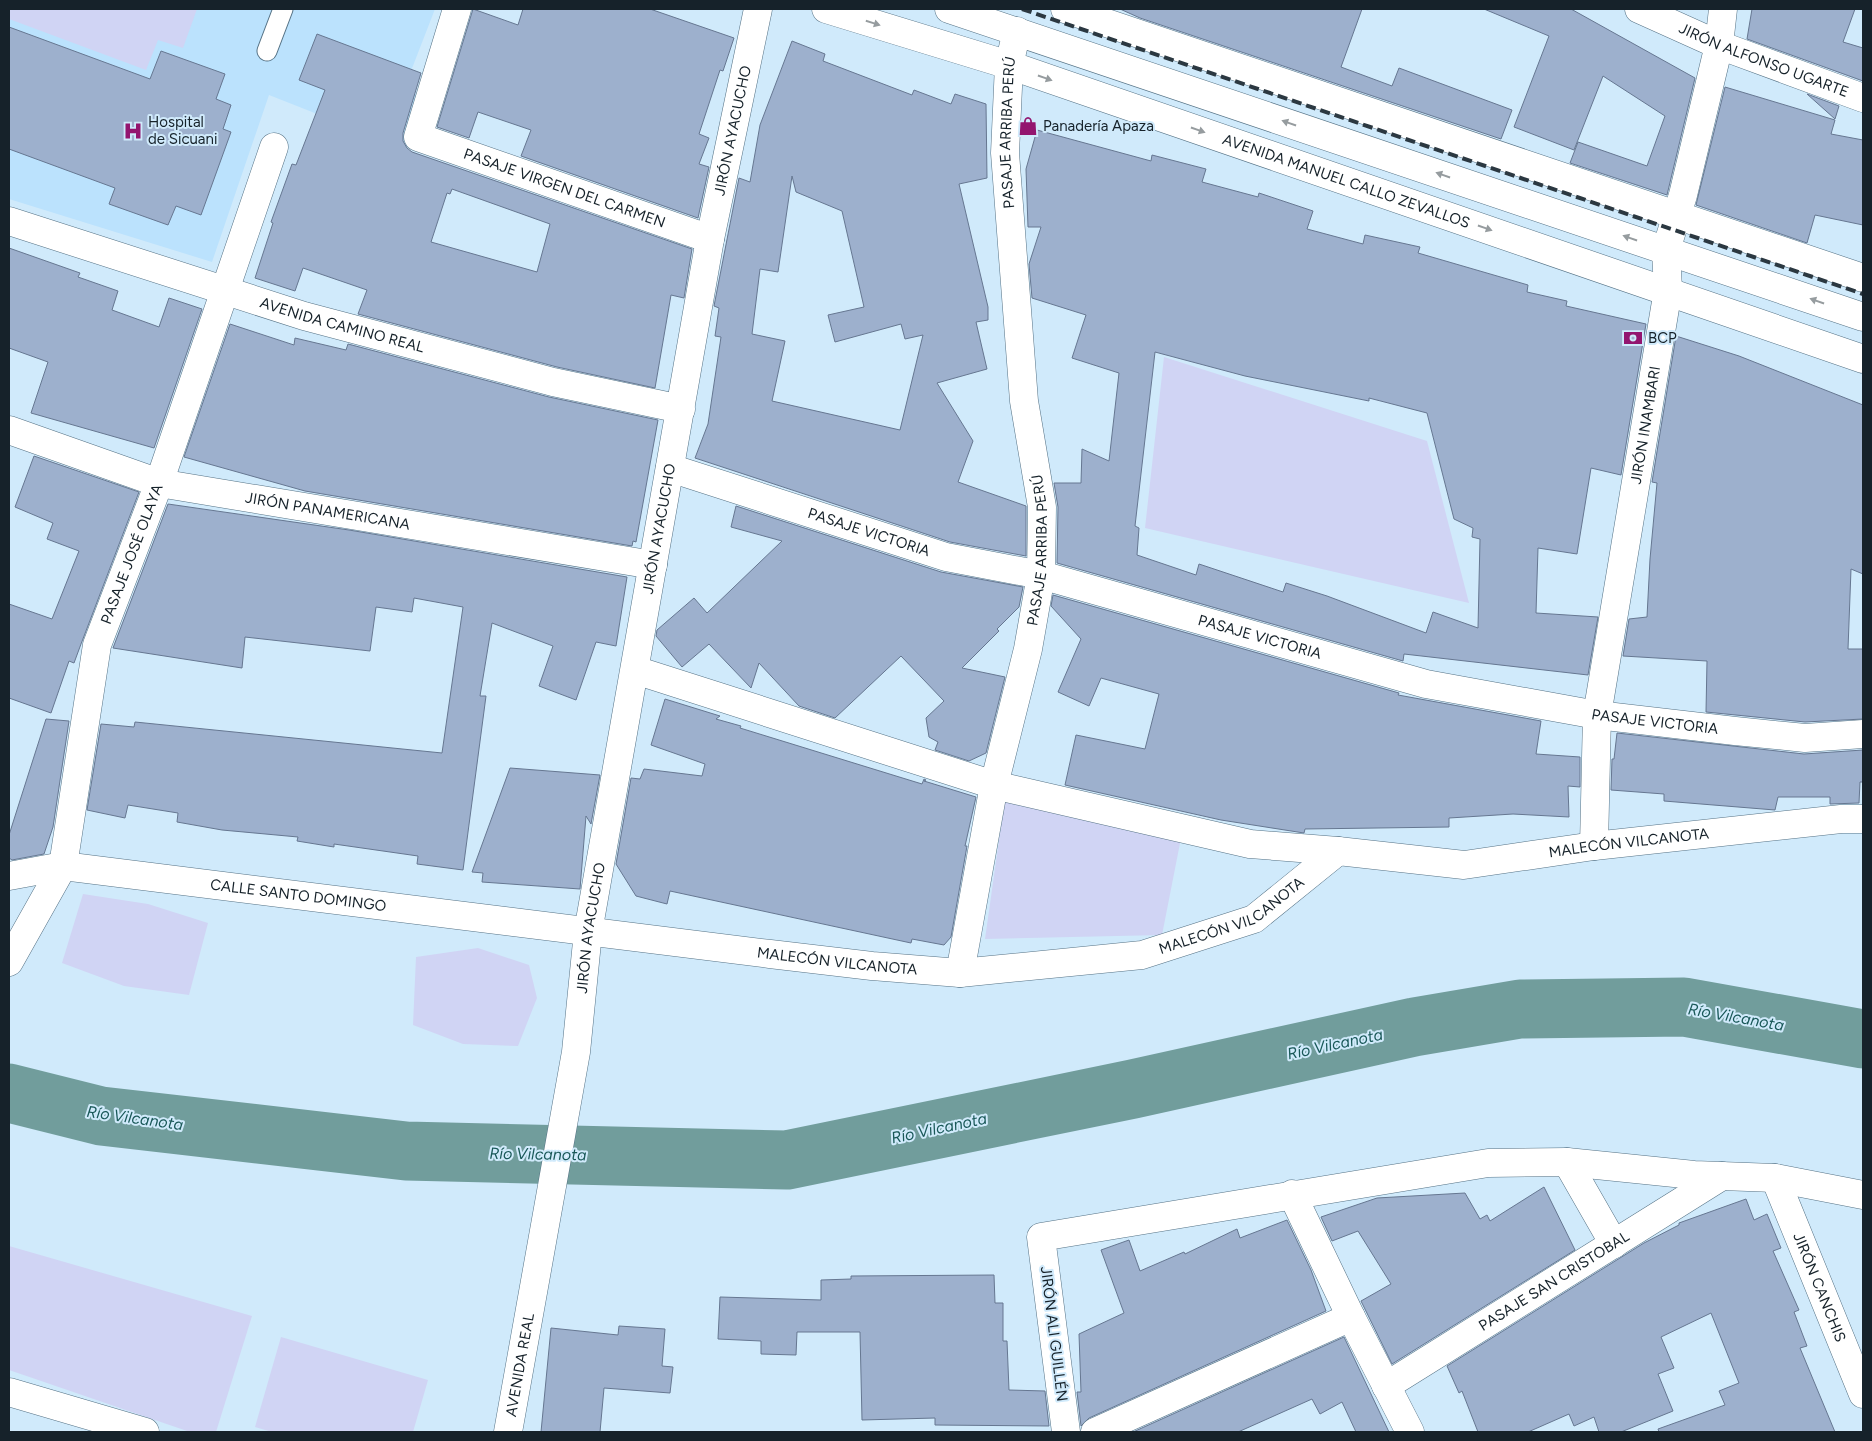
<svg xmlns="http://www.w3.org/2000/svg" width="1872" height="1441" viewBox="0 0 1872 1441" font-family="Figtree,sans-serif">
<style>
.built{fill:#bbe2fd}
.green{fill:#d0d4f4}
.lines{fill:none;stroke-linecap:round;stroke-linejoin:round}
.river{stroke:#719d9c;stroke-width:59}
.building{fill:#9db0cd;stroke:#667791;fill-rule:evenodd}
.lane-casing{stroke:#557285;stroke-width:21}
.street-casing{stroke:#557285;stroke-width:29}
.secondary-casing{stroke:#557285;stroke-width:29}
.lane{stroke:#fff;stroke-width:19}
.street{stroke:#fff;stroke-width:28}
.secondary{stroke:#fff;stroke-width:28}
.rail{stroke:#2b3841;stroke-width:4;stroke-dasharray:10 5;stroke-linecap:butt}
.oneway{fill:#969c9f}
.labels{text-anchor:middle;dominant-baseline:central;stroke-width:4;stroke-linejoin:round;paint-order:stroke}
.street-label{font-size:15px;fill:#16222a;stroke:#d0eafb}
.poi-label{font-size:15px;fill:#16222a;stroke:#d0eafb;text-anchor:start}
.water-label{font-size:16px;font-style:italic;fill:#195858;stroke:#d0eafb}
</style>
<rect width="100%" height="100%" fill="#d0eafb"/>
<path class="built" d="M9,9h426l-31,80 21,9 -19,51 -137,-54 -57,167 -203,-63z"/>
<g class="green">
<path d="M9,9h188l-14,39 -25,-8 -12,30 -137,-51z"/>
<path d="M1164,357l263,84 42,162 -324,-75z"/>
<path d="M1005,798l177,35 -20,102 -177,4z"/>
<path d="M83,894l65,10 60,19 -19,72 -65,-9 -62,-23z"/>
<path d="M478,948l51,17 8,33 -19,48 -55,-2 -50,-19 3,-68z"/>
<path d="M9,1246l243,70 -36,116h-26l-181,-62z"/>
<path d="M281,1337l147,43 -15,52h-141l-17,-5z"/>
</g>
<g class="lines">
<path class="river" d="M9,1093l92,23 305,35 381,9 346,-71 281,-62 106,-18 164,-2 179,32"/>
</g>
<g class="building">
<path d="M473,9l45,16 5,-16h127l84,29 -11,33 -3,-1 -21,64 10,4 -10,26 10,3 -11,51 -177,-62 10,-26 -53,-18 -9,26 -32,-11z"/>
<path d="M1120,9h242l-21,58 51,19 7,-18 113,42 -11,29 -361,-121z"/>
<path d="M1484,9h87l124,69 -28,117 -97,-32 8,-21 69,24 18,-50 -62,-40 -29,74 -60,-23 35,-91z"/>
<path d="M1752,9h103l-12,33 20,6v33l-116,-42z"/>
<path d="M9,27l141,52 11,-28 64,23 -9,25 15,6 -8,24 8,3 -30,83 -25,-9 -8,19 -59,-21 6,-16 -106,-39z"/>
<path d="M317,34l104,39 -18,60v8l4,7 5,4 280,97 -8,49 -13,-3 -16,93 -98,-21 -199,-53 9,-24 -64,-22 -8,23 -40,-13 18,-55 -2,-1 21,-58 4,1 29,-75 -26,-10zM452,189l98,35 -13,48 -106,-30 16,-49 3,1z"/>
<path d="M792,41l33,13 -2,7 89,34 2,-5 37,14 4,-10 31,10 1,74 -28,6 29,123v13l-12,2 11,47 -50,14 36,58 -15,41 68,24v50l-76,-14 -255,-84 13,-34 13,-87 -6,-1 4,-28 -5,-2 25,-128 11,4 10,-57zM792,176l4,16 46,19 22,96 -36,8 7,27 66,-18 4,15 18,-4 -23,95 -128,-29 13,-60 -33,-7 8,-65 18,3z"/>
<path d="M1725,87l110,33 -4,14 32,6v85l-48,-10 -8,28 -111,-38z"/>
<path d="M1807,94l32,12 -4,13z"/>
<path d="M1037,130l114,31 1,-6 54,14 -4,13 56,15 1,-4 54,18 -6,18 56,15 2,-9 55,12 -2,6 110,32 -1,7 40,9 -1,5 80,18 -25,151 -30,-7 -14,86 -39,-6 -2,65 62,4 -10,58 -184,-21 -1,7 -346,-98 1,-56 -4,-24h27l1,-34 27,12 10,-88 -47,-15 14,-43 -54,-17 -3,-34 12,-37h-13l-2,-58zM1155,352l90,24 124,25v-3l58,15 27,106 19,9 -1,9 8,2 -2,89 -45,-16 -7,21 -99,-37 -41,-13 -3,9 -84,-28 -3,11 -59,-20 2,-27 -4,-2z"/>
<path d="M9,248l71,25 -2,4 40,14 -6,19 47,17 10,-29 33,11 -48,139 -123,-35 17,-51 -39,-14z"/>
<path d="M230,324l64,21 1,-7 51,12 2,-6 201,53 109,23 -22,122 -3,-1 -1,5 -327,-55 -121,-34z"/>
<path d="M1676,336l63,20 124,49v169l-12,-5 -3,80h15v70l-58,3 -99,-10 1,-51 -84,-5 6,-37 18,-2 3,-58 7,-76 -5,-1z"/>
<path d="M34,456l105,36 -58,152 -7,19 -5,-2 -18,52 -42,-15v-94l43,15 27,-68 -32,-12 6,-16 -38,-16z"/>
<path d="M168,504l181,26 278,47 -11,69 -20,-4 -20,58 -37,-14 14,-40 -61,-23 -12,73h6l-23,174 -46,-6 1,-8 -84,-12v3l-37,-6 1,-4 -76,-7 -45,-8 1,-9 -50,-8 -3,13 -38,-8 14,-86 33,3 1,-5 307,31 21,-146 -49,-9 -2,14 -36,-5 -6,44 -125,-14 -3,31 -129,-20z"/>
<path d="M736,506l205,66 82,15 -4,20 -22,22 2,2 -37,37 43,9 -19,76 -17,8 -34,-11 3,-8 -9,-5 -3,-19 18,-17 -43,-45 -66,62 -36,-12 -40,-43 -8,25 -42,-44 -27,23 -26,-31 1,-6 37,-32 13,15 75,-72 -51,-14z"/>
<path d="M1053,595l346,98 -1,2 143,26 -5,33 44,3v30l-12,-1 1,31 -56,-3 -64,4v9l-144,2 -1,4 -83,-13 -156,-35 11,-50 69,14 14,-55 -58,-16 -12,28 -31,-14 23,-53 -30,-33z"/>
<path d="M665,699l55,17 -4,3 25,7 -1,2 182,56 2,-5 2,1 -2,1 52,16 -11,49h2l-16,91 -7,8 -32,-6 -1,4 -241,-52 -3,13 -31,-8 -20,-32 15,-86 9,1 4,-10 58,7 3,-12 -54,-19z"/>
<path d="M46,719l23,2 -16,106 -9,27 -32,6 -3,-2v-23z"/>
<path d="M1617,733l187,21 59,-4v32h-3l-1,21 -29,1v-7h-52l-3,13 -111,-9v-7l-53,-4 1,-31h2z"/>
<path d="M510,768l90,7 -9,49 -5,-8 -6,73 -98,-7 1,-9 -11,-1z"/>
<path d="M1544,1187l31,63 -183,114 -31,-63 30,-17 -33,-53 -26,10 -11,-24 56,-19 88,-5 15,26 7,-4 3,6z"/>
<path d="M1746,1199l8,21 13,-6 14,34 -8,3 26,59 -5,2 13,34 -7,2 35,84h-176l-1,-3 67,-24 -6,-14 20,-8 -28,-70 -50,24 13,31 -16,6 15,37 -52,21h-22l-5,-15 -20,9 -5,-12 -41,18h-50l-16,-41 -3,2 -12,-27 197,-123 35,-18v-2z"/>
<path d="M1287,1220l24,50 15,41 -237,107 -8,8 -4,-34h4l-2,-58 45,-21 -23,-63 28,-10 11,31 44,-19 1,2 52,-25 3,9z"/>
<path d="M994,1275l1,28h8v38h4l2,49 36,1 4,35 -114,-1v-7l-73,2 -2,-88h-63l-1,23 -35,-1v-13l-43,-2 2,-42 101,3v-20l30,-1v-3z"/>
<path d="M619,1326l46,3 -3,37 11,1 -3,26 -66,-5 -4,44h-59l10,-104 67,7z"/>
<path d="M1344,1337l45,95h-33l-14,-30 -22,12 -8,-15 -74,33h-105z"/>
</g>
<g class="lines">
<g class="lane-casing">
<path id="lane" d="M267,51l16,-42"/>
</g>
<g class="street-casing">
<g id="street">
<path id="s1" d="M457,9l-39,128 292,102"/>
<path d="M1065,9l798,269"/>
<path id="s2" d="M1639,9l80,36 144,53"/>
<path id="s3" d="M9,221l295,95 249,66 128,27"/>
<path id="s4" d="M9,430l150,53 494,82"/>
<path id="s5" d="M670,468l276,89 95,18 385,109 171,31 138,16 70,7 58,-4"/>
<path id="s6" d="M635,670l359,115 256,59 88,7 126,14 130,-19 247,-27h22"/>
<path id="s7" d="M1594,846l3,-131 71,-425 -2,-40 17,-55 36,-150 4,-36"/>
<path id="s8" d="M9,876l54,-10 707,88 102,12 88,7 182,-18 112,-36 84,-68"/>
<path id="s9" d="M9,962l54,-96 34,-221 62,-162 115,-336"/>
<path id="s10" d="M960,973l34,-188 34,-136 13,-74 1,-68 -18,-106 -19,-248 4,-88 8,-34"/>
<path d="M1567,1162l47,82"/>
<path id="s11" d="M1775,1178l88,216"/>
<path d="M1292,1194l59,123 59,115"/>
<path id="s12" d="M1386,1386l336,-210"/>
<path d="M9,1392l136,40"/>
<path id="s13" d="M508,1432l68,-380 12,-120 122,-693 48,-230"/>
<path d="M1066,1432l-25,-195 447,-74 79,-1 127,13 81,3 88,17"/>
<path d="M1095,1432l256,-115"/>
</g>
</g>
<g class="secondary-casing">
<g id="secondary">
<path id="s14" d="M826,9l183,56 854,294"/>
<path d="M949,9l914,308"/>
</g>
</g>
<use href="#lane" class="lane"/>
<use href="#street" class="street"/>
<use href="#secondary" class="secondary"/>
<path class="rail" d="M1022,9l841,285"/>
</g>
<defs><path id="oneway-solid" d="M-6-.8H1V-3.2L6.5 0L1 3.2V.8H-6Z" transform="scale(1.25)"/></defs>
<g class="oneway">
<use href="#oneway-solid" transform="translate(873 23) rotate(17)"/>
<use href="#oneway-solid" transform="translate(1045 78) rotate(19)"/>
<use href="#oneway-solid" transform="translate(1289 123) rotate(-161)"/>
<use href="#oneway-solid" transform="translate(1198 130) rotate(19)"/>
<use href="#oneway-solid" transform="translate(1443 175) rotate(-161)"/>
<use href="#oneway-solid" transform="translate(1485 228) rotate(19)"/>
<use href="#oneway-solid" transform="translate(1630 238) rotate(-161)"/>
<use href="#oneway-solid" transform="translate(1817 301) rotate(-161)"/>
</g>
<defs>
<g id="shop-bare" transform="scale(1.5)"><path d="M-5-2.5h2.3a2.7 3.5 0 0 1 5.4 0H5L5.5 6h-11ZM-1.5-2.5h3a1.5 2.3 0 0 0-3 0Z" fill="#93156f" stroke="#d0eafb" stroke-width="2.5" paint-order="stroke"/></g>
<g id="hospital-bare" transform="scale(1.5)"><path d="M-5-5h3v3.5h4V-5h3V5h-3V1.5h-4V5h-3Z" fill="#93156f" stroke="#d0eafb" stroke-width="2.5" paint-order="stroke"/></g>
<g id="bank-bare" transform="scale(1.5)"><path d="M-6-4H6V4H-6ZM0-2.3a2.3 2.3 0 1 0 0 4.6a2.3 2.3 0 1 0 0-4.6Z" fill="#93156f" stroke="#d0eafb" stroke-width="2.5" paint-order="stroke"/></g>
</defs>
<g fill-rule="evenodd">
<use href="#shop-bare" x="1028" y="126"/>
<use href="#hospital-bare" x="133" y="131"/>
<use href="#bank-bare" x="1633" y="338"/>
</g>
<g class="labels">
<g class="street-label">
<text stroke="none"><textPath href="#s2" startOffset="135">JIRÓN ALFONSO UGARTE</textPath></text>
<text stroke="none"><textPath href="#s13" startOffset="1321">JIRÓN AYACUCHO</textPath></text>
<text stroke="none"><textPath href="#s10" startOffset="851">PASAJE ARRIBA PERÚ</textPath></text>
<text stroke="none"><textPath href="#s14" startOffset="548">AVENIDA MANUEL CALLO ZEVALLOS</textPath></text>
<text stroke="none"><textPath href="#s1" startOffset="289">PASAJE VIRGEN DEL CARMEN</textPath></text>
<text stroke="none"><textPath href="#s3" startOffset="349">AVENIDA CAMINO REAL</textPath></text>
<text stroke="none"><textPath href="#s7" startOffset="425">JIRÓN INAMBARI</textPath></text>
<text stroke="none"><textPath href="#s4" startOffset="330">JIRÓN PANAMERICANA</textPath></text>
<text stroke="none"><textPath href="#s13" startOffset="916">JIRÓN AYACUCHO</textPath></text>
<text stroke="none"><textPath href="#s5" startOffset="209">PASAJE VICTORIA</textPath></text>
<text stroke="none"><textPath href="#s10" startOffset="431">PASAJE ARRIBA PERÚ</textPath></text>
<text stroke="none"><textPath href="#s9" startOffset="431">PASAJE JOSÉ OLAYA</textPath></text>
<text stroke="none"><textPath href="#s5" startOffset="614">PASAJE VICTORIA</textPath></text>
<text stroke="none"><textPath href="#s5" startOffset="1019">PASAJE VICTORIA</textPath></text>
<text stroke="none"><textPath href="#s6" startOffset="1021">MALECÓN VILCANOTA</textPath></text>
<text stroke="none"><textPath href="#s8" startOffset="292">CALLE SANTO DOMINGO</textPath></text>
<text stroke="none"><textPath href="#s8" startOffset="1240">MALECÓN VILCANOTA</textPath></text>
<text stroke="none"><textPath href="#s13" startOffset="511">JIRÓN AYACUCHO</textPath></text>
<text stroke="none"><textPath href="#s8" startOffset="835">MALECÓN VILCANOTA</textPath></text>
<text stroke="none"><textPath href="#s12" startOffset="198">PASAJE SAN CRISTOBAL</textPath></text>
<text stroke="none"><textPath href="#s11" startOffset="118">JIRÓN CANCHIS</textPath></text>
<text transform="translate(1054 1334) rotate(83)">JIRÓN ALI GUILLÉN</text>
<text stroke="none"><textPath href="#s13" startOffset="68">AVENIDA REAL</textPath></text>
</g>
<g class="poi-label">
<text x="148" y="122">Hospital<tspan x="148" dy="17">de Sicuani</tspan></text>
<text x="1043" y="126">Panadería Apaza</text>
<text x="1648" y="338">BCP</text>
</g>
<g class="water-label">
<text transform="translate(1736 1017) rotate(10)">Río Vilcanota</text>
<text transform="translate(1335 1044) rotate(-12)">Río Vilcanota</text>
<text transform="translate(135 1118) rotate(8)">Río Vilcanota</text>
<text transform="translate(939 1128) rotate(-12)">Río Vilcanota</text>
<text transform="translate(538 1154) rotate(1)">Río Vilcanota</text>
</g>
</g>
<rect width="1872" height="1441" fill="none" stroke="#16222a" stroke-width="20"/>
</svg>
